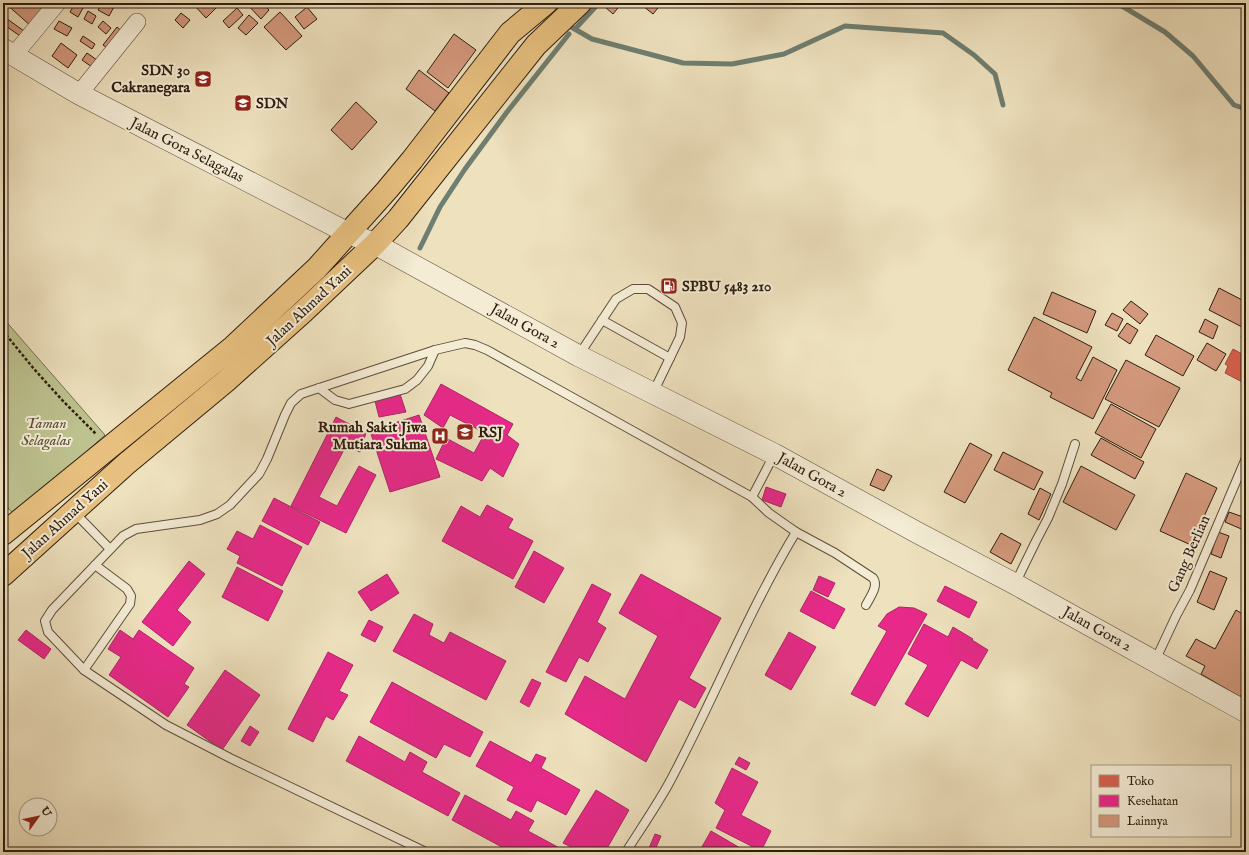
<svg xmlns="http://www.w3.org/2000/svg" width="1249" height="855" viewBox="0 0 1249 855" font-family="'IM FELL English',serif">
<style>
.green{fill:#bdc28f;stroke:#76704f}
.shops{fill:#d6604d;stroke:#a44c3a}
.health{fill:#e7298a;stroke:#b02565}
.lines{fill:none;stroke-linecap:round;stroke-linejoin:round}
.stream{stroke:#6e7e70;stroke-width:5}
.building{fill:#d4997d;stroke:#2e1d0f}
.service-casing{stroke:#5e4e3b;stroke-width:10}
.minor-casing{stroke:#5e4e3b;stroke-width:18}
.tertiary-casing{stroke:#5e4e3b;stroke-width:22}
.trunk-casing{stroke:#2e1d0f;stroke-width:24}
.path{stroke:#2e1d0f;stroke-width:2.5;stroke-dasharray:3 2;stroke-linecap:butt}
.service{stroke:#f4ecd5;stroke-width:8}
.minor{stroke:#f4ecd5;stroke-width:17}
.tertiary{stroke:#f4ecd5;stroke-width:21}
.trunk{stroke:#e7c07f;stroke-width:22}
.labels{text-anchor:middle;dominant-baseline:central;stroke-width:4;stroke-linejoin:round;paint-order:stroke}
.poi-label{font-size:15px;font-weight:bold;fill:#2e1d0f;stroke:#f4ecd5;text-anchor:start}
.street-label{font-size:15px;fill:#2e1d0f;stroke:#f4ecd5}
.park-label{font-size:15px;font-style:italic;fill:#594f35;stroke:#f4ecd5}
</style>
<rect width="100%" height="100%" fill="#eee1be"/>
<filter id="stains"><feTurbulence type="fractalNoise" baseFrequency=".005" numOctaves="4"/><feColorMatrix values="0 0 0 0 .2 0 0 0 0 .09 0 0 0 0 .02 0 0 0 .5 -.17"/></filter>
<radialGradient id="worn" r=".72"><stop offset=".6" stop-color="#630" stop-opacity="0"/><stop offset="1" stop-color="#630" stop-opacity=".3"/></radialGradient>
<path class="green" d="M3,318l102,117 -90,81 -12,-14z"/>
<path class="shops" d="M1233,349l13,7v28l-21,-11 3,-7 -3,-2z"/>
<g class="health">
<path d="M441,384l72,40 -6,11 12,9 -16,33 -13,-9 -8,13 -46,-22 10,-21 28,15 11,-20 -35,-18 -7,13 -19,-13z"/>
<path d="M400,394l6,18 -27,5 -4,-16z"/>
<path d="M419,415l21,62 -50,15 -20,-61z"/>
<path d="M336,417l30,16 -6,19 -14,-6 -27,51 18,9 22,-40 17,9 -30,58 -55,-27z"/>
<path d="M766,487l20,7 -5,13 -19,-7z"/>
<path d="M274,498l46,24 -12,23 -46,-24z"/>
<path d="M487,505l26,14 -5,9 25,13 -20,38 -71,-38 19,-35 19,11z"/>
<path d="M260,525l42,22 -20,39 -45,-23 3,-7 -13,-7 10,-18 16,8z"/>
<path d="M534,551l30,17 -20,35 -29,-16z"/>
<path d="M189,561l16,13 -28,36 14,12 -18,24 -31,-24z"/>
<path d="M237,567l46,24 -15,30 -46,-24z"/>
<path d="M387,574l12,19 -28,18 -13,-19z"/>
<path d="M641,574l80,44 -32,60 17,10 -11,20 -16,-9 -33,63 -81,-48 20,-38 40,23 33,-63 -39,-23z"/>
<path d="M819,576l16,7 -7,14 -15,-7z"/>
<path d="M592,584l19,10 -14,28 9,6 -18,34 -9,-5 -13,25 -20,-10z"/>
<path d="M945,586l32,16 -8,16 -32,-17z"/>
<path d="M811,591l34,18 -11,20 -34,-18z"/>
<path d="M899,607l15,1 13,6 -52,92 -24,-12 36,-63 -9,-5 9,-12z"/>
<path d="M414,614l19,10 -4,11 15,8 6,-11 56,29 -20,39 -93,-49z"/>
<path d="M369,620l14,7 -8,15 -14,-7z"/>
<path d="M924,624l24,13 5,-10 20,12 -1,1 16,10 -11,19 -16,-9 -33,57 -23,-13 23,-39 -20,-11z"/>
<path d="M26,630l25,19 -7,10 -26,-19z"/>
<path d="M120,630l13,9 6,-9 55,38 -10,16 5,3 -21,30 -59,-42 12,-18 -13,-8z"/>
<path d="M789,632l27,15 -25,43 -26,-15z"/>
<path d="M328,652l25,13 -14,26 9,4 -15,25 -7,-4 -13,26 -25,-13z"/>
<path d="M225,670l35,25 -38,55 -35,-25z"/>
<path d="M532,679l9,4 -12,24 -9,-5z"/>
<path d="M392,682l91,50 -13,25 -26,-13 -8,14 -66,-36z"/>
<path d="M250,726l9,6 -9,14 -9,-5z"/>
<path d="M359,736l46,26 5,-10 17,10 -5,10 38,21 -12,23 -102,-55z"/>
<path d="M490,741l41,22 5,-9 10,4 -5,10 39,22 -14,25 -29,-15 -6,12 -24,-12 7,-13 -38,-21z"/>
<path d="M739,757l11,6 -4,7 -11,-6z"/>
<path d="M732,768l26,14 -17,33 30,16 -10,20 -45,-23 9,-18 -10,-7z"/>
<path d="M596,790l33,20 -24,42h-24l-18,-9z"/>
<path d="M465,795l46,25 5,-9 18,10 -6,10 39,21h-56l-59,-32z"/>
<path d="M711,831l36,21h-48z"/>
<path d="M655,834l6,2 -6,14 -6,-2z"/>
</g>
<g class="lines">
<g class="stream">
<path d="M1117,3l48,29 28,24 41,49 12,4"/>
<path d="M566,24l26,15 91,24 49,1 52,-10 61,-28 98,7 31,22 21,19 8,31"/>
<path d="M575,29l24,-26"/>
<path d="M420,248l20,-41 25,-38 42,-57 62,-78"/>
</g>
</g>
<g class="building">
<path d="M5,3h41l-15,23z"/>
<path d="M75,3l8,5 -5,9 -8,-5z"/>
<path d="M102,3h4l8,4 -5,9 -11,-6z"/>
<path d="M196,3h25l-15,15 -12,-13z"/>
<path d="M246,3h16l7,7 -8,9z"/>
<path d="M607,3h15l-9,11 -9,-8z"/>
<path d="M645,3h17l-9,11 -10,-8z"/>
<path d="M307,7l10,12 -13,10 -9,-12z"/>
<path d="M237,8l6,7 -14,13 -6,-7z"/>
<path d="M88,11l8,5 -4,8 -8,-5z"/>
<path d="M280,12l22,24 -16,14 -22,-23z"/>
<path d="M181,13l9,7 -7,8 -8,-8z"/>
<path d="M249,15l9,8 -12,12 -8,-7z"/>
<path d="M3,16l21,15 -4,5 -17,-12z"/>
<path d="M59,21l13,7 -5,8 -13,-7z"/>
<path d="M103,21l8,7 -5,6 -8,-7z"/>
<path d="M117,27l7,6 -13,18 -8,-6z"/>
<path d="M454,34l22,16 -28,38 -21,-16z"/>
<path d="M83,36l12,8 -3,5 -12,-8z"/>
<path d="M61,43l16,12 -9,13 -16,-12z"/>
<path d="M87,53l10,7 -5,7 -10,-7z"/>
<path d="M419,70l30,23 -14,18 -29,-22z"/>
<path d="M356,102l21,20 -25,28 -21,-20z"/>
<path d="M1219,288l27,14v27l-37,-19z"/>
<path d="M1052,292l44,19 -9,22 -44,-19z"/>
<path d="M1131,301l17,13 -8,10 -17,-14z"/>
<path d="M1112,313l11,6 -6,12 -12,-6z"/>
<path d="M1034,317l58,30 -16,31 5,3 12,-24 24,13 -24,49 -43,-22 2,-4 -44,-23z"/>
<path d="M1205,319l13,7 -5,13 -14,-7z"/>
<path d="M1127,323l11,7 -8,14 -12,-8z"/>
<path d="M1244,331l2,1v8l-5,-3z"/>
<path d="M1156,335l38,21 -11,20 -38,-21z"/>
<path d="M1207,343l19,11 -10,17 -19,-11z"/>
<path d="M1126,360l54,28 -21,39 -54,-28z"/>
<path d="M1111,404l45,25 -15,29 -46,-25z"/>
<path d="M1101,438l43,24 -9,17 -44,-24z"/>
<path d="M970,443l22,12 -27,48 -21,-11z"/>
<path d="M1003,452l40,20 -9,18 -40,-20z"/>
<path d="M1081,466l54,29 -19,35 -53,-28z"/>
<path d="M877,469l15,7 -8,15 -14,-6z"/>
<path d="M1186,473l31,15 -26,57 -31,-14z"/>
<path d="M1040,488l11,6 -12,26 -11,-6z"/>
<path d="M1229,512l17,6v13l-21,-9z"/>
<path d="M1218,532l11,4 -8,22 -10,-4z"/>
<path d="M1001,533l20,11 -10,20 -21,-12z"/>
<path d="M1210,571l17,7 -13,32 -17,-8z"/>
<path d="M1236,610l10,6v73l-1,-1 -5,9 -39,-23 4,-8 -19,-10 10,-17 19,10z"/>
</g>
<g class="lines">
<g class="service-casing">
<g id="service">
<path d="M602,320l68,38"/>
<path d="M579,355l37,-56 17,-10h15l27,18 7,16 -2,14 -27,56"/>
<path d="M319,388l16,12 14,4 56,-15 12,-9 11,-14 7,-16"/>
<path d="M752,497l22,-42"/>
<path d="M74,512l36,37"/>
<path d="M796,532l39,21 38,25c6,8 -3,19 -7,27"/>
<path d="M1015,584l21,-43 12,-23 14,-34 13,-40"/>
<path d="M1155,661l21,-45 14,-26 56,-132"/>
<path d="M84,670l46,-66 1,-8 -4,-7 -32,-24"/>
<path d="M426,852l-196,-94 -64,-33 -82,-55 -36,-38 -3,-11 7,-11 71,-74 13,-7 64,-9 17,-6 13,-9 29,-31 8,-15 18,-44 6,-12 10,-9 134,-44 30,-7 10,2 12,5 265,147 17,16 27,19c-49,81 -83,170 -128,253 -13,23 -28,45 -42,67"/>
</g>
</g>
<g class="minor-casing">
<g id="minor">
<path d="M14,55l43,-52"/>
<path d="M79,94l58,-72"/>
</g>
</g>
<g class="tertiary-casing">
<path id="tertiary" d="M3,49l76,45 269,139 27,11 204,112 195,98 144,79 97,51 231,128"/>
</g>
<g class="trunk-casing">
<g id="trunk">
<path d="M3,534l230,-187 84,-79 70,-78 25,-30 98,-127 36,-30"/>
<path d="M3,575l123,-111 100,-83 78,-70 71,-67 23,-25 138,-174 44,-42"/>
</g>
</g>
<path class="path" d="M3,331l31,38 29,32 33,33"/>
<use href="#service" class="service"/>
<use href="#minor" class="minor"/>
<use href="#tertiary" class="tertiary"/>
<use href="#trunk" class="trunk"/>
</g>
<defs>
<g id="school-square" transform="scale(0.9)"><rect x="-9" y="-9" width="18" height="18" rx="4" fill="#8f2418" stroke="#f4ecd5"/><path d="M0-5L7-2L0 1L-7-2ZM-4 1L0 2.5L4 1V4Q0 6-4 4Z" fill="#fff"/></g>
<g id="fuel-square" transform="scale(0.9)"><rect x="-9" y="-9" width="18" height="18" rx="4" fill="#8f2418" stroke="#f4ecd5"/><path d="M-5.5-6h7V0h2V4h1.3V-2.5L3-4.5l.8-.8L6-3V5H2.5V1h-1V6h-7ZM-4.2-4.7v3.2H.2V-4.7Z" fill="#fff"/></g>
<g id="university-square" transform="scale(0.9)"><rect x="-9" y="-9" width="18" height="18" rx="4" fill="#8f2418" stroke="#f4ecd5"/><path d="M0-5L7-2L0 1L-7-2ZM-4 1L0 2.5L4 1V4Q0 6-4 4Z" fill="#fff"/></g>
<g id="hospital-square" transform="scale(0.9)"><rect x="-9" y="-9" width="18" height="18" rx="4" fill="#8f2418" stroke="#f4ecd5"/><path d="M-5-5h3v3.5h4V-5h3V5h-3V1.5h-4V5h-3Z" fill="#fff"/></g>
</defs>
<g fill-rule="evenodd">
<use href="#school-square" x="203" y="79"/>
<use href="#school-square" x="243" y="103"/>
<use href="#fuel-square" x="669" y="286"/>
<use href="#university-square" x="465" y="432"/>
<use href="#hospital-square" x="440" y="436"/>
</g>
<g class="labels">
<g class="poi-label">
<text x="190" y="70" text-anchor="end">SDN 30<tspan x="190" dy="17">Cakranegara</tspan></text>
<text x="256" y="103">SDN</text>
<text x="682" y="286">SPBU 5483 210</text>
<text x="427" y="427" text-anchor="end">Rumah Sakit Jiwa<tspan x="427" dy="17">Mutiara Sukma</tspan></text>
<text x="478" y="432">RSJ</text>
</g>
<g class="street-label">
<text transform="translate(187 150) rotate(27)">Jalan Gora Selagalas</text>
<text transform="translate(309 306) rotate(-43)">Jalan Ahmad Yani</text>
<text transform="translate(525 326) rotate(29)">Jalan Gora 2</text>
<text transform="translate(812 475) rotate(29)">Jalan Gora 2</text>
<text transform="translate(65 519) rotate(-42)">Jalan Ahmad Yani</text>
<text transform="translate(1189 554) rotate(-66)">Gang Berlian</text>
<text transform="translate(1097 629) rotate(29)">Jalan Gora 2</text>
</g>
<g class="park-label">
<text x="46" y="423">Taman<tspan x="46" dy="17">Selagalas</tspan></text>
</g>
</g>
<rect width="1249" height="855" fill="none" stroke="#eee1be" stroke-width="16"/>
<rect x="4" y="4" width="1241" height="847" fill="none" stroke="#2e1d0f" stroke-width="2"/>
<rect x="8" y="8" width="1233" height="839" fill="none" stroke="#2e1d0f"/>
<rect x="1091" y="765" width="140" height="72" fill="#f4ecd5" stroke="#a59986"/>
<rect x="1099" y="775" width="20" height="12" fill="#d6604d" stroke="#a59986"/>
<text x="1127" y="785" font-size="12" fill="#2e1d0f">Toko</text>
<rect x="1099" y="795" width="20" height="12" fill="#e7298a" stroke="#a59986"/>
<text x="1127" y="805" font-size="12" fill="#2e1d0f">Kesehatan</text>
<rect x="1099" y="815" width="20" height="12" fill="#d4997d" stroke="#a59986"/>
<text x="1127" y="825" font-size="12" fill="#2e1d0f">Lainnya</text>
<g transform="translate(38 817) rotate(57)"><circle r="19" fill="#f4ecd5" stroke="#a59986"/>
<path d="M0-3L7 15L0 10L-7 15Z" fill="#8f2418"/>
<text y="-6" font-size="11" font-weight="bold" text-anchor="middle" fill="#2e1d0f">U</text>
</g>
<rect width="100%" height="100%" filter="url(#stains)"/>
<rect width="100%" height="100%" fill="url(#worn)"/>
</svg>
